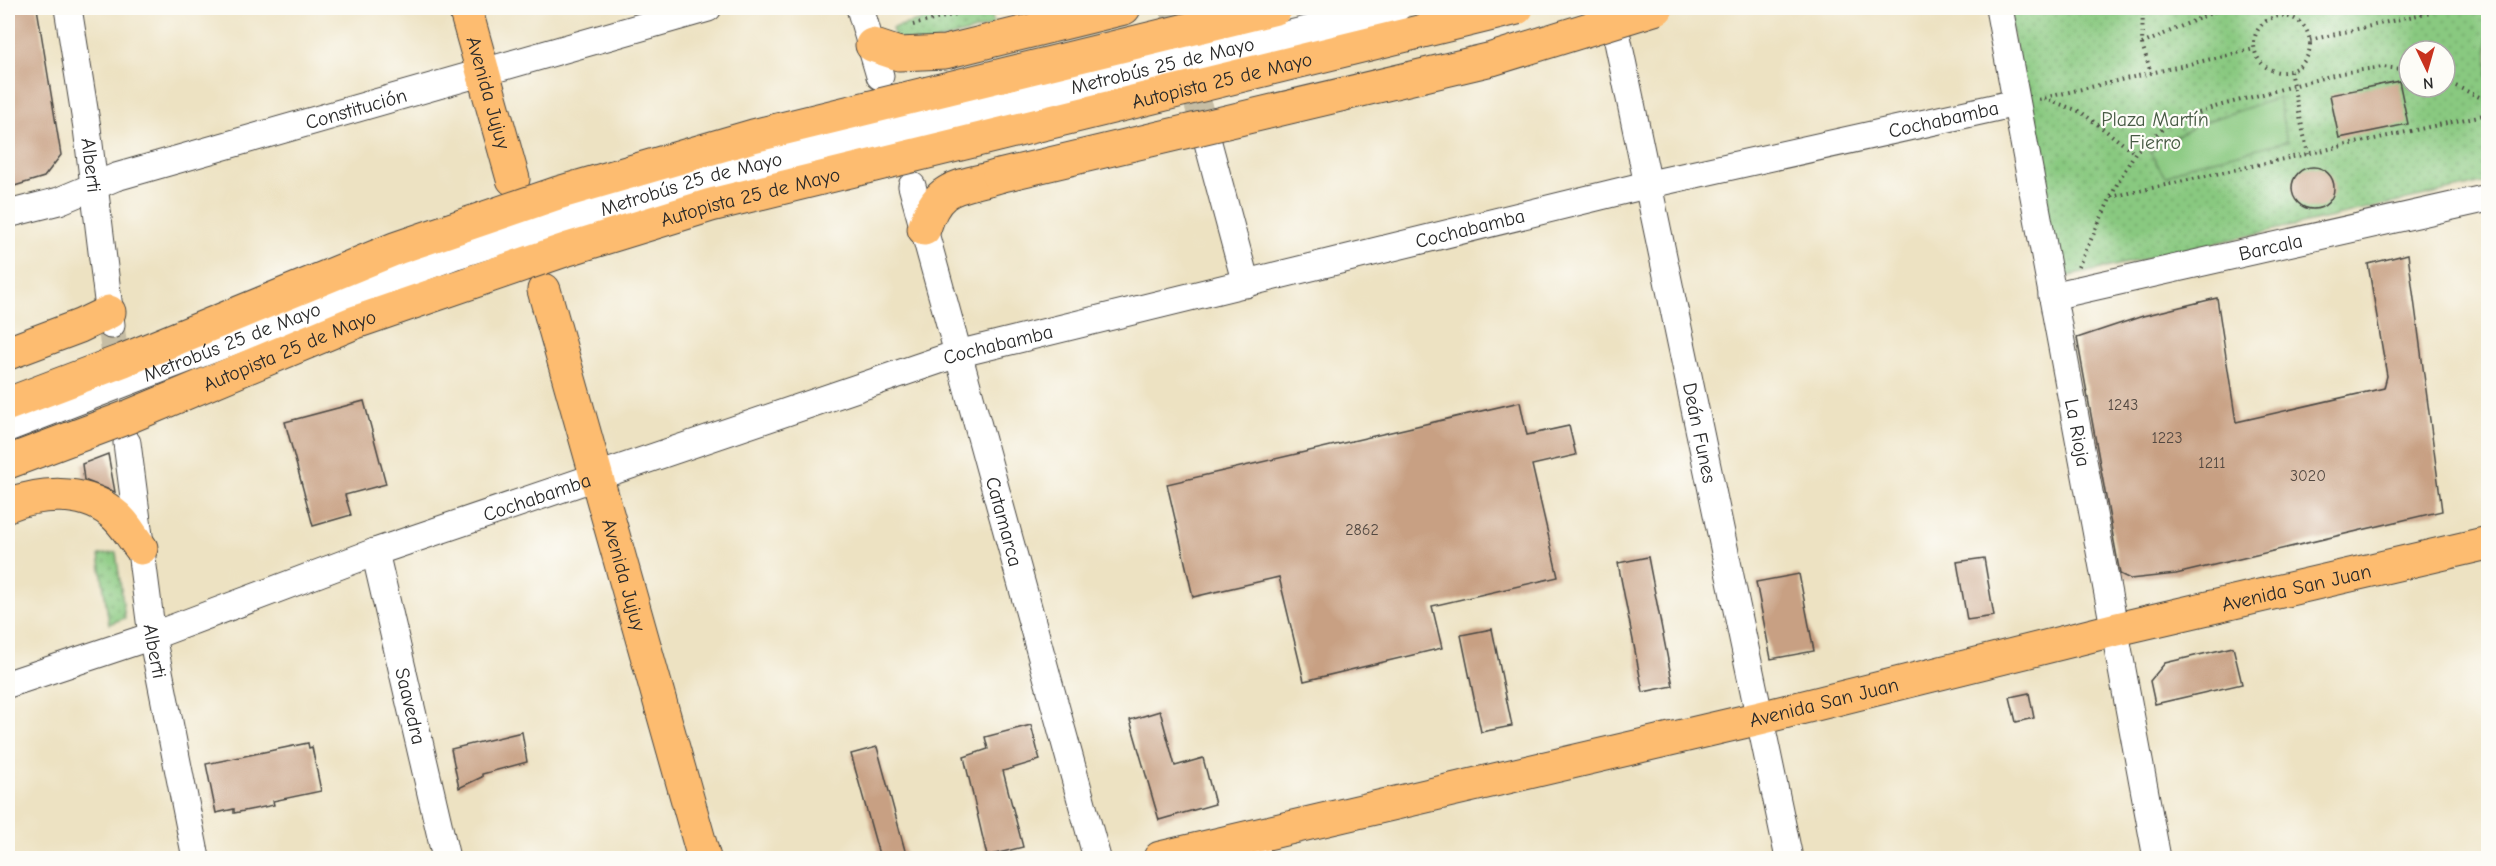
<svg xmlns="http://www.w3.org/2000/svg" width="2496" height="866" viewBox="0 0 2496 866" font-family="'Comic Neue',sans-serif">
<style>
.grass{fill:url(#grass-dots);stroke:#5a7a56;stroke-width:1.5;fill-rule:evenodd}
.garden{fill:#89c980;stroke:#5a7a56;stroke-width:1.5}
.building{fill:#c8a083}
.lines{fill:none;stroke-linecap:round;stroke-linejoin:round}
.minor-tunnel{stroke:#c6bda4;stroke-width:27;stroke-dasharray:27 14;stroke-linecap:butt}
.minor-casing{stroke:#484642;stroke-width:29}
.major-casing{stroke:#484642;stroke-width:35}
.highway-casing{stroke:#484642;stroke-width:35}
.path{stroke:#484642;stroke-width:4;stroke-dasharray:1.5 4.5;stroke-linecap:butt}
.minor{stroke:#fff;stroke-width:27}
.major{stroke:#fdbc6f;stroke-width:33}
.highway{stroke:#fdbc6f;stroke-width:33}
.minor-bridge-casing{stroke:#484642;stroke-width:29;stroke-linecap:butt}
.highway-bridge-casing{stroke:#484642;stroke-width:35;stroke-linecap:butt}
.minor-bridge{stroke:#fff;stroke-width:27}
.highway-bridge{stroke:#fdbc6f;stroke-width:33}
.labels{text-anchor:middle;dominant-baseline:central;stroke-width:4.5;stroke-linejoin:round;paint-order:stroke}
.number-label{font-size:16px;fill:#524841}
.street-label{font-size:20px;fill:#2b2b2b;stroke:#fdfcf7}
.park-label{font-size:20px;fill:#475a44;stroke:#fdfcf7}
</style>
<defs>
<pattern id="grass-dots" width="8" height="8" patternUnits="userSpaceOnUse" patternTransform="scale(1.5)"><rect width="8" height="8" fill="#89c980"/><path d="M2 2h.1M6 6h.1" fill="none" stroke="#70a369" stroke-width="1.8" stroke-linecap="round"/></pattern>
</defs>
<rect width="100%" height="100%" fill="#fdfcf7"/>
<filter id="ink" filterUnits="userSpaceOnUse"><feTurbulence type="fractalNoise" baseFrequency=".0167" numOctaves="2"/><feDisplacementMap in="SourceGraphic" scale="12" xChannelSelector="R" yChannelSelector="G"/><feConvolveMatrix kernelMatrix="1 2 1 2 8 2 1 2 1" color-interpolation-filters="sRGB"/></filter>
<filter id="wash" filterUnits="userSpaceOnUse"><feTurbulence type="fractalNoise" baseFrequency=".008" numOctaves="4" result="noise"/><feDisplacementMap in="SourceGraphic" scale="24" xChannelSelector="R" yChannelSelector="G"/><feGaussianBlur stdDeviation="1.35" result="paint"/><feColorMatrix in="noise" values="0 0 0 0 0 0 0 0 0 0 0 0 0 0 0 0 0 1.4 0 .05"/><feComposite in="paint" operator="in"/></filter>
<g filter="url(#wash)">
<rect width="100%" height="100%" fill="#ede2c2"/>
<g class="grass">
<path d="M966,8h24l4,17 -68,19 -31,-6 -3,-10z"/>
<path d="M2008,8h480v174l-432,97zM2409,51h36v36h-36z"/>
<path d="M116,552l9,66 -16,6 -10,-69z"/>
</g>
<path class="garden" d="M2278,98l9,43 -98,24 -24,12 -15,-25 48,-28z"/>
<g id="blocks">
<g class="building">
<path d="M8,8h29l24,147 -17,22 -36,11z"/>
<path d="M2399,81l9,43 -69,14 -9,-43z"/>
<circle cx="2313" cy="188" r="21"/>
<path d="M2408,254l34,257 -266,63 -46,5 -10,-5 -43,-236 66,-22 74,-18 19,124 148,-34 3,-12 -19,-112z"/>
<path d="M364,401l22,83 -41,11 6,20 -38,11 -28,-104z"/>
<path d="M1520,402l7,33 42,-9 7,29 -44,10 26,112 -126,29 10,42 -138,33 -25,-104 -86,20 -26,-113z"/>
<path d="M108,454l7,38 -31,-12 -2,-16z"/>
<path d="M1648,557l25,129 -30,6 -25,-129z"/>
<path d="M1984,558l10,58 -27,4 -10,-58z"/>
<path d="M1799,574l15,77 -43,8 -15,-77z"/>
<path d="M1492,629l20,97 -31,6 -20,-97z"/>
<path d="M2233,647l9,37 -87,20 -5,-23 15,-18z"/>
<path d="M2029,693l5,25 -18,4 -6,-25z"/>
<path d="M1160,711l15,55 28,-8 12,46 -56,16 -29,-100z"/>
<path d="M1031,725l9,35 -37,11 20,76 -36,9 -23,-99 24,-8 -3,-12z"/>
<path d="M522,732l5,30 -45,12v3l-23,11 -8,-39z"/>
<path d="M308,743l1,5 3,-1 9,44 -48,10 1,4 -40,8v-4l-18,4 -10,-49z"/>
<path d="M877,747l30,111h-27l-29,-104z"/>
</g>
</g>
</g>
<g filter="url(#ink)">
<use href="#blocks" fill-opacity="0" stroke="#484642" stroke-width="1.5"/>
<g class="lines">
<g class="minor-tunnel">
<path d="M1173,8l34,131"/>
<path d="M111,325l15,114"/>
</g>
<g class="minor-casing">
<g id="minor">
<path id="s1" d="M68,8l19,120 24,197"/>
<path d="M860,8l20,68"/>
<path id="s2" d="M1611,8l178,850"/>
<path id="s3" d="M1999,8l158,850"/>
<path d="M1207,139l39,145"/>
<path id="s4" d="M912,186l185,672"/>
<path id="s5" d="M8,214l51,-13 57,-24 592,-169"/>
<path id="s6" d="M2052,296l436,-98"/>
<path id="s7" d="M127,443l25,193 44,222"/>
<path id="s8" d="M375,552l71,306"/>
<path id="s9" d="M8,684l144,-48 223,-84 582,-198 689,-169 370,-82"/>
<path d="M1253,838l5,20"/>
</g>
</g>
<g class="major-casing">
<g id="major">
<path id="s10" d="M465,8l48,171"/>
<path id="s11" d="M544,290l160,568"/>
<path id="s12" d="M1160,858l600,-140 353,-88 375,-87"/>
</g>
</g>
<g class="highway-casing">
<g id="highway">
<path d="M872,45l27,9 46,-2 179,-44"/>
<path d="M924,229c14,-46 33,-40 75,-53"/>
<path d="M8,353l72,-27 29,-14"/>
<path d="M8,505c31,-12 74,-16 103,7 13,9 20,24 30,36"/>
</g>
</g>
<g class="path">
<path d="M2143,8l-1,36 9,29"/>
<path d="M2419,8l3,6"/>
<circle cx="2282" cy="44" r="28"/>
<path d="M913,25l63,-16"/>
<path d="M2310,40l138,-32"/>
<path d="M2142,44l80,-36"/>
<path d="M2290,71l18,83"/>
<path d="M2445,81l43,20"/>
<path d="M2044,98l37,14 54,41"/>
<path d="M2039,99l215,-50"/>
<path d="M2111,197l377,-83"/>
<path d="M2078,267l40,-85 17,-29 31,-27 45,-18 130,-35 42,-6 26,3"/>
</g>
<use href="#minor" class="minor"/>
<use href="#major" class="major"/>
<use href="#highway" class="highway"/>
<g class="minor-bridge-casing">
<g id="minor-bridge">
<path id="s13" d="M8,428l448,-173 251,-79 690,-168"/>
</g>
</g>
<g class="highway-bridge-casing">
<g id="highway-bridge">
<path d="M999,176l493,-117 165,-51"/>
<path d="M8,404l116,-44 273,-112 161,-55 195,-57 523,-128"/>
<path id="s14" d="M8,462l120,-45 225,-94 215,-74 143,-44 806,-197"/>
</g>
</g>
<use href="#minor-bridge" class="minor-bridge"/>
<use href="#highway-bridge" class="highway-bridge"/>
</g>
</g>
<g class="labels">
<g class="number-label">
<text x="2123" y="405">1243</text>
<text x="2167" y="438">1223</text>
<text x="2212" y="463">1211</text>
<text x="2308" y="476">3020</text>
<text x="1362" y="530">2862</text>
</g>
<g class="street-label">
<text stroke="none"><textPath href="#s13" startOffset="1212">Metrobús 25 de Mayo</textPath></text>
<text stroke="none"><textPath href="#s14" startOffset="1275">Autopista 25 de Mayo</textPath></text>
<text stroke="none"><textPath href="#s10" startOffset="88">Avenida Jujuy</textPath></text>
<text stroke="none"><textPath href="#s5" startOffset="364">Constitución</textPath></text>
<text stroke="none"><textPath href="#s9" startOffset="2019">Cochabamba</textPath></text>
<text stroke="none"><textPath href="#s1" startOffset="159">Alberti</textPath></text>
<text stroke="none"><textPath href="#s13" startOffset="726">Metrobús 25 de Mayo</textPath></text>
<text stroke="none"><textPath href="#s14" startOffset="789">Autopista 25 de Mayo</textPath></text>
<text stroke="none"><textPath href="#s9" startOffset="1533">Cochabamba</textPath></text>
<text stroke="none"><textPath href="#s6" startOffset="224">Barcala</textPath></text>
<text stroke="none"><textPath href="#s13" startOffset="240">Metrobús 25 de Mayo</textPath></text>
<text stroke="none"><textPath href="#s9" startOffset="1047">Cochabamba</textPath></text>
<text stroke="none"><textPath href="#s14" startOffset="303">Autopista 25 de Mayo</textPath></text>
<text stroke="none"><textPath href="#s2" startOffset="434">Deán Funes</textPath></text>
<text stroke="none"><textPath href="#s3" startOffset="432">La Rioja</textPath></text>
<text stroke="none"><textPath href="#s9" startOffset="561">Cochabamba</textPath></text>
<text stroke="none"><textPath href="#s4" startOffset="348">Catamarca</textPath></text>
<text stroke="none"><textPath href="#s11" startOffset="296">Avenida Jujuy</textPath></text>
<text stroke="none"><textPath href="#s12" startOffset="1168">Avenida San Juan</textPath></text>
<text stroke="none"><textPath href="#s7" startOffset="210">Alberti</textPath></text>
<text stroke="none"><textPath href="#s12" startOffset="682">Avenida San Juan</textPath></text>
<text stroke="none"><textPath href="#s8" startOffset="158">Saavedra</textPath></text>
</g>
<g class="park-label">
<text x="2155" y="119">Plaza Martín<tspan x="2155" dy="23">Fierro</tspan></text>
</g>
</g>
<rect width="2496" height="866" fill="none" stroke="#fdfcf7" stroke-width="30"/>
<g transform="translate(2427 69) rotate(175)"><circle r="28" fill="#fdfcf7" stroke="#a9a8a5" stroke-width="1.5"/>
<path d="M0-4.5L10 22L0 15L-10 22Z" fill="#c8321e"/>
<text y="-9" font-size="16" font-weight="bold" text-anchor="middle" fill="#2b2b2b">N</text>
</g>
</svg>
